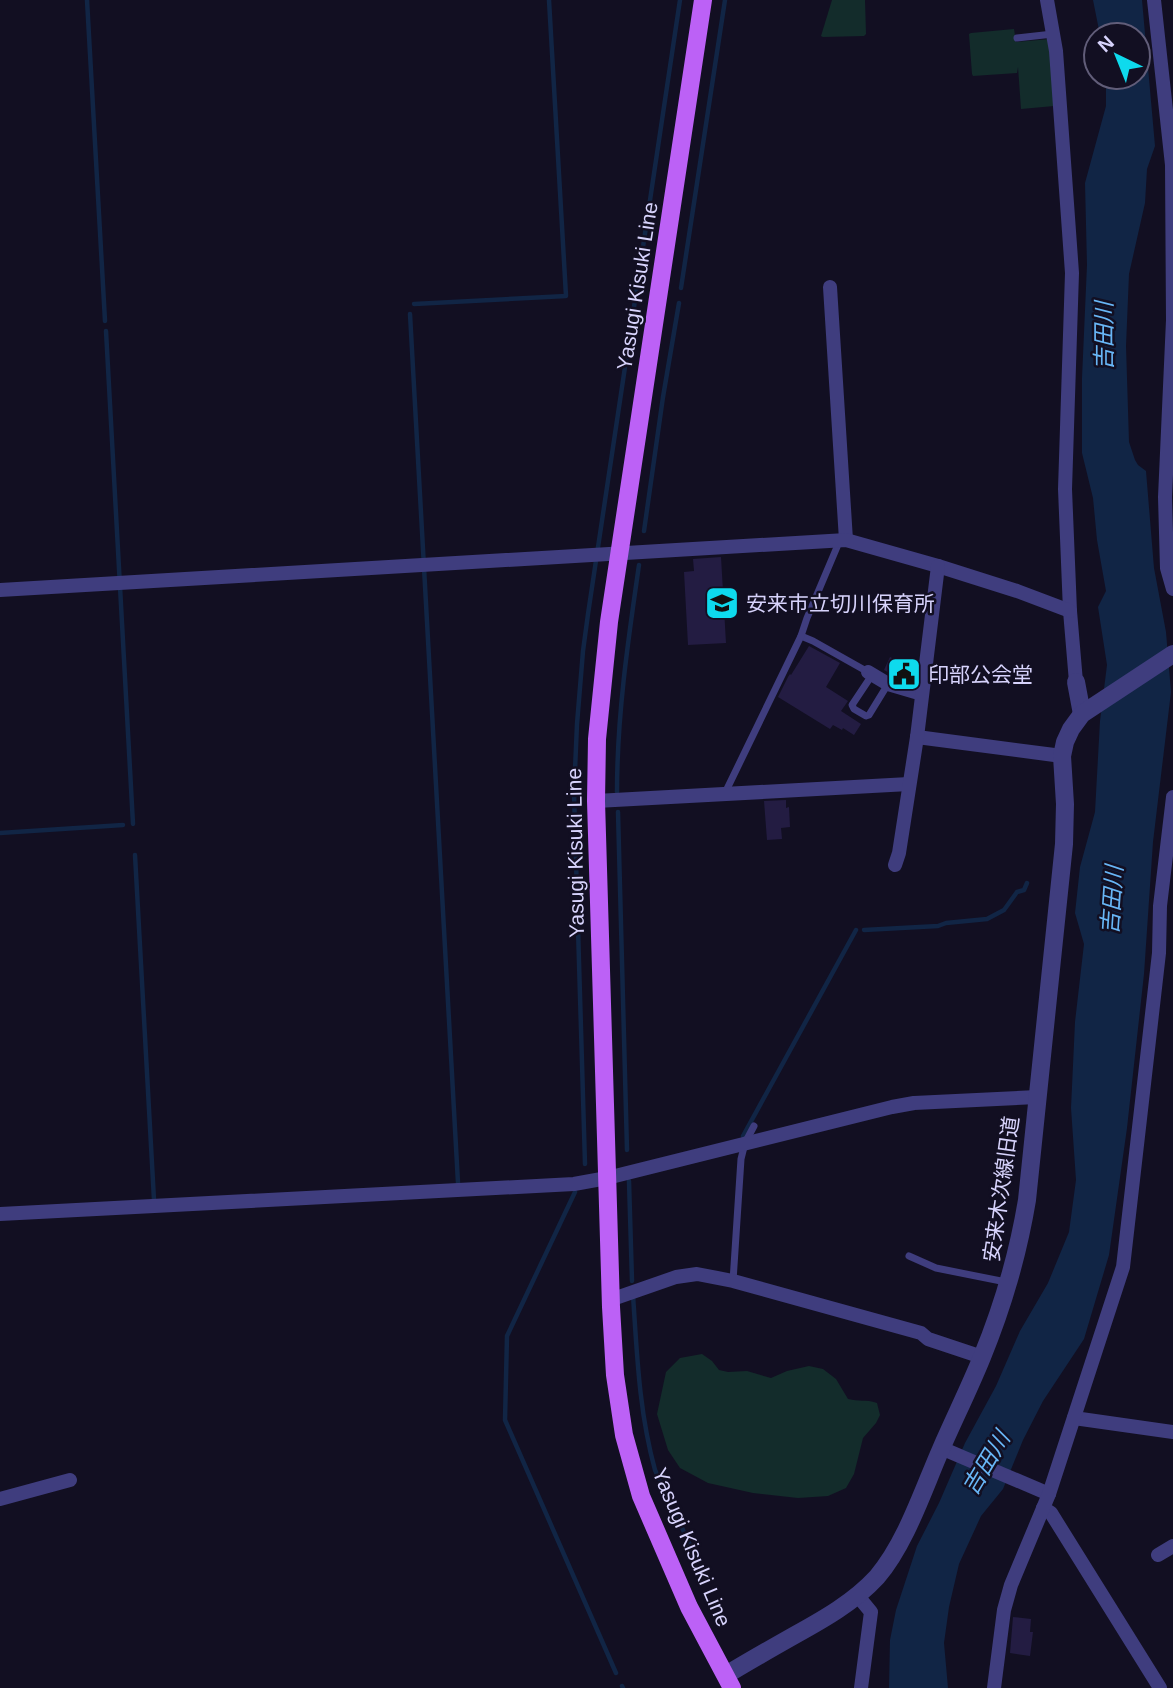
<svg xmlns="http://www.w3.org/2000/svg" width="1173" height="1688" viewBox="0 0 1173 1688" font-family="Helvetica,'Noto Sans JP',sans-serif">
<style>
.green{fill:#132c2b}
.water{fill:#112545}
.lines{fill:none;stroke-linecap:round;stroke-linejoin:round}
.stream{stroke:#112545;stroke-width:4.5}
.building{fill:#231c42}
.service{stroke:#3f3d7e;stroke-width:7}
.minor{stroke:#3f3d7e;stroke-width:14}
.tertiary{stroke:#3f3d7e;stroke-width:18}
.primary{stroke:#bc61f6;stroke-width:18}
.labels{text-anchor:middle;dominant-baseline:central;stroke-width:5;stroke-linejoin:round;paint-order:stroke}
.street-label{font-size:21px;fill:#d7d3fc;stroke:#120f22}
.poi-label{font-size:21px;fill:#d7d3fc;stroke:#120f22;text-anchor:start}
.water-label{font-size:23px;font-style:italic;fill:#68b6f6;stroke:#120f22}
</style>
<rect width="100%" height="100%" fill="#120f22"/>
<g class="green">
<path d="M832,0h33l1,34 -2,2 -41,1 -2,-1z"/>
<path d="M1014,29l2,13 34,-3 4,67 -33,3 -3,-42 -1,6 -44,3 -1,-2 -3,-40 2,-1z"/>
<path d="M702,1354l10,7 7,9 9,2 19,-1 24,7 16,-7 22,-5 14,3 13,10 12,20c11,3 17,0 29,4l3,12 -4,8 -13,15 -9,36 -8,14 -18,8 -30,2 -45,-5 -45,-10 -28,-15 -12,-18 -11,-36 9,-42 14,-14z"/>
</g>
<path class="water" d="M1093,0h49l13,146 -8,23 -2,34 -16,71 -3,72 3,96 6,18 3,5 8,6 8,97 12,64 5,60 -18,150 -9,132 -17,154 -18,127 -25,84 -41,62 -20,39 -20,49 -22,27 -22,48 -10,43 -5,36 4,45h-59l1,-48 6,-30 21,-64 22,-43 26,-60 31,-57 24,-55 28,-48 21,-51 7,-52 -5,-72 4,-86 9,-78 -9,-31 5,-46 15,-55 5,-91 7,-56 -9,-58 8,-16 -9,-51 -4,-42 -11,-45v-75l5,-113 -2,-82 21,-77v-29h32v-42h-38z"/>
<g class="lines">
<g class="stream">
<path d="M87,0l18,321"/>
<path d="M681,288l44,-288"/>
<path d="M414,304l152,-8 -17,-296"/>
<path d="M410,314l48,869"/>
<path d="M106,331l27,493"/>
<path d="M644,531l19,-134 16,-94"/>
<path d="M617,792c0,-77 11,-151 22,-227"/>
<path d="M618,812l9,338"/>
<path d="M0,833l123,-8"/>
<path d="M135,855l19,345"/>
<path d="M864,930l74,-4 8,-3 41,-4 17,-9 13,-18 7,-2 3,-7"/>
<path d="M743,1136l113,-206"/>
<path d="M585,1164l-11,-371 3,-69 6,-73 5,-37 92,-614"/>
<path d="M629,1181l3,100"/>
<path d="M575,1192l-68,144 -2,84 111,253"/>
<path d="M633,1295c4,59 6,117 22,175l50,107"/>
<path d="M622,1686l1,2"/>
</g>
</g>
<g class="building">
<path d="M721,557l5,86 -38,2 -4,-73 10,-1 -1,-12z"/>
<path d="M809,646l31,17 -14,24 22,14 -7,10 20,13 -7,11 -11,-7 -1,2 -9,-5 -3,4 -52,-32 10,-20 2,-3 1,1z"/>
<path d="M890,657l26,13 -3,11 -16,-4 -13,-7z"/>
<path d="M786,800v8l3,-1 1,20 -9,1 1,11 -15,1 -3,-39z"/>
<path d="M1013,1617l18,2 -1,13h3l-3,24 -20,-3z"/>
</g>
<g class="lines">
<g class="service">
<path d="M1017,38l36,-4"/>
<path d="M801,636l12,5 55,31"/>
<path d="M872,675l-20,30 2,4 12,7 3,-1 19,-31"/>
<path d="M725,793l76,-157 6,-18 30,-71 1,-7"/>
<path d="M909,1256l27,12 70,14"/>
<path d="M733,1281l8,-122 4,-16 9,-17"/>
</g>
<g class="minor">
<path d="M1047,0l9,51 16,222 -7,216 5,122 6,71"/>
<path d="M1154,0l18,165 1,155 -8,177 2,71 6,21"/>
<path d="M830,287l16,253"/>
<path d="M0,590l846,-50 92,26 79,25 53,20"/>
<path d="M868,672l20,12 34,10"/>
<path d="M917,737l145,19"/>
<path d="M596,801l313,-17"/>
<path d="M895,865l4,-12 18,-116 21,-171"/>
<path d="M0,1214l574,-30 33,-6 285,-71 22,-4 123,-6"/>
<path d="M610,1300l66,-23 21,-3 36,7 188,52 7,6 54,18"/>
<path d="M1074,1418l99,14"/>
<path d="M941,1448l108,46"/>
<path d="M0,1499l70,-19"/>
<path d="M1043,1508l8,5 109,175"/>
<path d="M1158,1555l15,-9"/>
<path d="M857,1595l14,17 -10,76"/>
<path d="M994,1688l10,-78 7,-25 38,-91 74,-227 36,-314 1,-47 13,-109"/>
</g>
<g class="tertiary">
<path d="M1076,682l6,32"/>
<path d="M726,1675c23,-14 46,-27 69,-40 29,-16 59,-33 82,-58 29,-34 46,-87 64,-128 13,-30 28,-60 41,-92 21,-51 36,-103 45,-157l37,-356 1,-40 -3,-48 3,-14 6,-13 11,-15 91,-60"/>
</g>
<path class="primary" d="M703,0l-94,622 -12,117 -1,62 15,506 4,68 9,60 17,61 48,111 43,81"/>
</g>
<defs>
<g id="school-square" transform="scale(1.75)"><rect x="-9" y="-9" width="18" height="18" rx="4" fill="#0edaed" stroke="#120f22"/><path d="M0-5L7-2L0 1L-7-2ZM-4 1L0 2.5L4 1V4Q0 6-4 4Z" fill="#111"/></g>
<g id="civic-square" transform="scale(1.75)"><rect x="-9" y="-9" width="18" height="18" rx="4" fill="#0edaed" stroke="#120f22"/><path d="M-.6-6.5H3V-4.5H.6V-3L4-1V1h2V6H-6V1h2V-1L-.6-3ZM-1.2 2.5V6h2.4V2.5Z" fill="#111"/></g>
</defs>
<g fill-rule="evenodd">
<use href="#school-square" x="722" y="603"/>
<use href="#civic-square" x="904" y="674"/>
</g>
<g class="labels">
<g class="street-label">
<text transform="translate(637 286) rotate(-81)">Yasugi Kisuki Line</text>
<text transform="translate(575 853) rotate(-91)">Yasugi Kisuki Line</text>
<text transform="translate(1001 1189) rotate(-82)">安来木次線旧道</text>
<text transform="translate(692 1547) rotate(67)">Yasugi Kisuki Line</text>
</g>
<g class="poi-label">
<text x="746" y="603">安来市立切川保育所</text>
<text x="928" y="674">印部公会堂</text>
</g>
<g class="water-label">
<text transform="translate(1104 336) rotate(-90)">吉田川</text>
<text transform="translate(1112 900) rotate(-86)">吉田川</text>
<text transform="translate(986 1463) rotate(-59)">吉田川</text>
</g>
</g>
<g transform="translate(1117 56) rotate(317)"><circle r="33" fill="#120f22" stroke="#615d79" stroke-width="2"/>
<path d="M0-5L12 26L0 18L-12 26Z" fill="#0edaed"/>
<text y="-10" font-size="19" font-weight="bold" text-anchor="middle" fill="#d7d3fc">N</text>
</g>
</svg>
